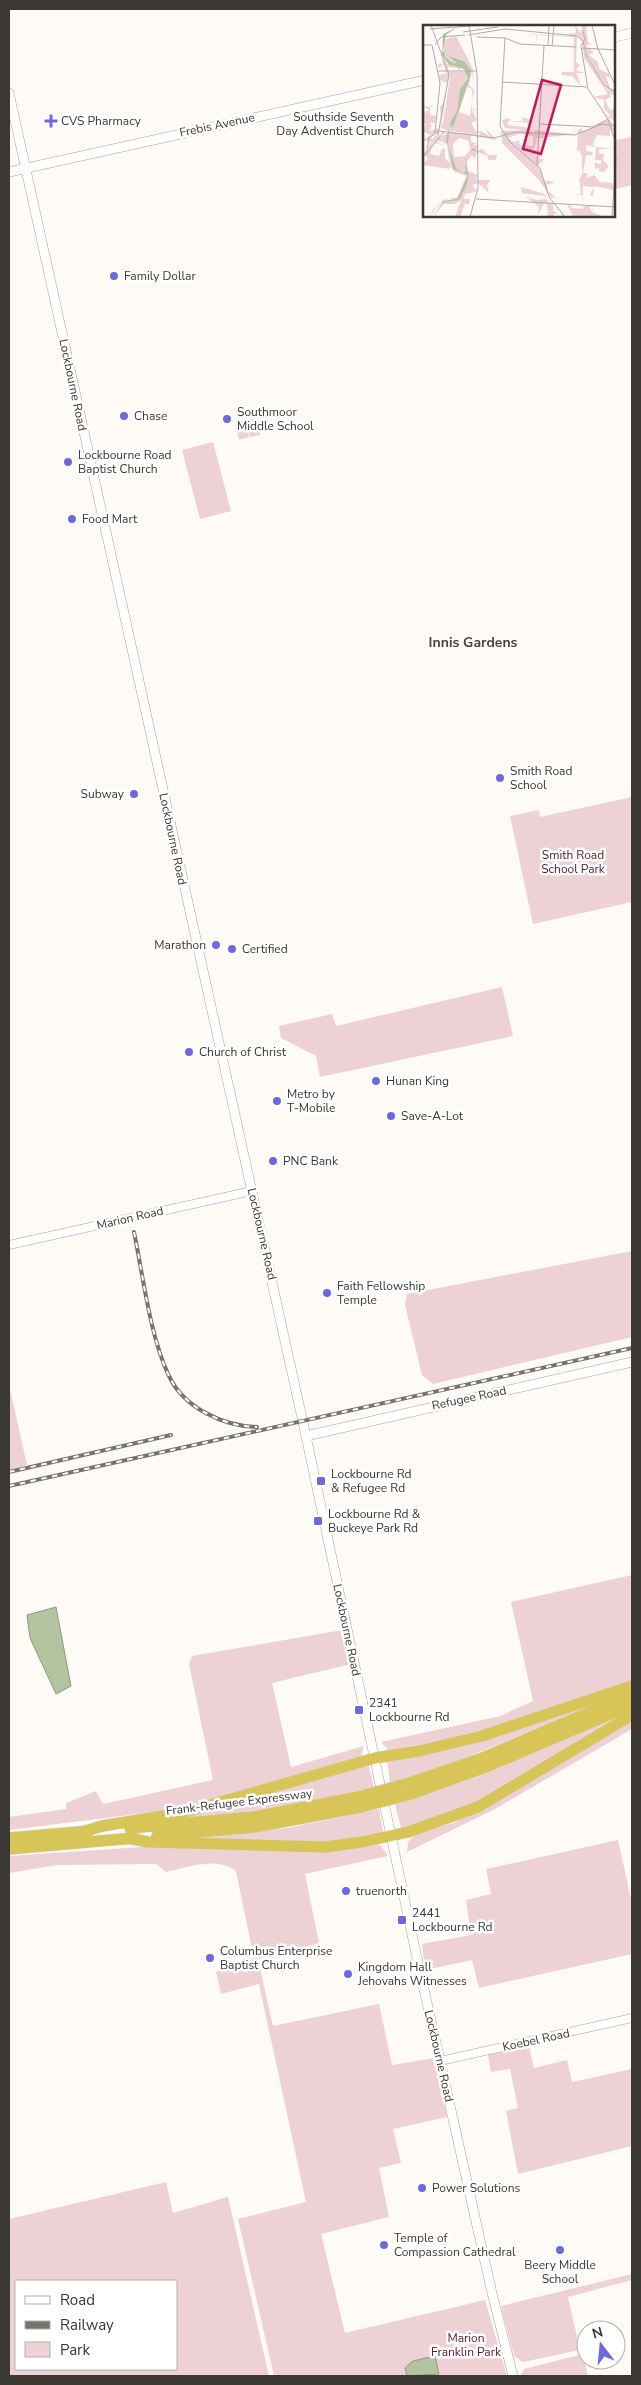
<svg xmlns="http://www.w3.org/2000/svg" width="641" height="2385" viewBox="0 0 641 2385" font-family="'Nunito Sans',sans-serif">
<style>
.green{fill:#eed1d4;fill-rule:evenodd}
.water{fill:#b2c5a0;stroke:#8e9a7f}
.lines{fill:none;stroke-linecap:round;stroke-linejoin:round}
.tertiary-casing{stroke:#aaa096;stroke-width:9}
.secondary-casing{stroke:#aaa096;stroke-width:10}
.motorway-casing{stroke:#d8d7d6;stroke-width:12}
.tertiary{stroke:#fff;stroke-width:8}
.secondary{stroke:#fff;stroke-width:9}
.motorway{stroke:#d7c558;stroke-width:11}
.rail-casing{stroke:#77736f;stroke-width:4}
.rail{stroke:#fff;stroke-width:2;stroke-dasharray:5.5;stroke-linecap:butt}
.motorway-bridge-casing{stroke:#d8d7d6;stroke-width:12;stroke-linecap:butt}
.motorway-bridge{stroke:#d7c558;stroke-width:11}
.poi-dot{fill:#6b68e1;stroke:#fff;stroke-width:2}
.labels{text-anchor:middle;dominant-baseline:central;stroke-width:5;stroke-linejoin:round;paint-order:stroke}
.poi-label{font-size:12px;fill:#3b3733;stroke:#fff;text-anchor:start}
.street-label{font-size:12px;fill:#3b3733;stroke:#fff}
.park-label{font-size:12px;fill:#541b27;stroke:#fff}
.neighbourhood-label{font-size:14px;font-weight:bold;fill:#4c443b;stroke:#fff}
.inset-road{fill:none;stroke:#b0aca8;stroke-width:1}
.view{fill:#c2185b;fill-opacity:0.15;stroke:#c2185b;stroke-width:2.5}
.inset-edge{fill:none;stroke:#3b3733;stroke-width:2.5}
</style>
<rect width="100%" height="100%" fill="#fefaf6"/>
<g class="green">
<path d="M632,137v48l-17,4v-49z"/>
<path d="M257,418l3,17 -10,2 -4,-17z"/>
<path d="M246,420l3,17 -10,3 -4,-17z"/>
<path d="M213,442l18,69 -31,8 -18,-69z"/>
<path d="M632,797v105l-99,22 -23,-108 29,-6 1,7z"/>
<path d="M502,987l11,49 -193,41 -4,-21 -35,-18 -2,-12 53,-12 4,12z"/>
<path d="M632,1251v86l-199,47 -11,-9 -17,-70 2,-11z"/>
<path d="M9,1385l18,80 -18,5z"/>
<path d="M632,1575v106c-80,28 -160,57 -244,69l-7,-8 119,-26 33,-15 -22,-99z"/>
<path d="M343,1630l8,34 -79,19 19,84 73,-21 -3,11 -7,4 -185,49 -160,20v-13l57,-8v-6l30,-12 7,13 110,-24 -24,-116 3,-8z"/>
<path d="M590,1704l1,2 -143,59 -58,18 -3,-23z"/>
<path d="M615,1718l-149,91 -65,19 -6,-24 82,-27z"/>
<path d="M632,1718v11l-137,80 -88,43 1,-10 8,-9 38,-10 47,-24z"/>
<path d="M368,1764l6,23c-69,20 -140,27 -211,33z"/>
<path d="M379,1809l4,23 -54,11 -129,-5 88,-10z"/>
<path d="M618,1840l14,64v50l-153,34 -7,-28 -47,10 -3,-26 49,-9 -5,-35 25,-6 -5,-25z"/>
<path d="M376,1844l5,2 7,10 -83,18 14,69 -61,16 15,67 106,-22 13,61 42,-7 13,59 -54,12 8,34 -22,5 10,49 -68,17 24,99 140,-33 22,76h-233l-36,-157 68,-17 -47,-218 -38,10 -5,-22 38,-13 -18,-88c-19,-15 -49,-4 -70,1l-10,-8 -98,1 -49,8v-17l148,-10z"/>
<path d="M529,2046l5,22 33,-8 5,22 60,-13v77l-114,28 -12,-63 12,-3 -8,-39 -19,3 -3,-17z"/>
<path d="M166,2182l7,31 55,-16 41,179h-260v-157zM16,2281h160v88h-160z"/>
<path d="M632,2274v6l-64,17 12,53 -57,12 -9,-6 -13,-50z"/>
<path d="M583,2354l5,22h-68l4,-7z"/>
</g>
<g class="water">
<path d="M56,1607l15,79 -15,8 -26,-56 -3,-23z"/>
<path d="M435,2356l4,18 -32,2 -2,-8 8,-7z"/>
</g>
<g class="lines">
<g class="tertiary-casing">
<g id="tertiary">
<path d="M9,1245l243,-54"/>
<path d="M440,2061l192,-43"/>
</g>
</g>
<g class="secondary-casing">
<g id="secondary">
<path d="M615,37l17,-4"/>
<path d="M9,93l297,1343 111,522 75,335 21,83"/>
<path d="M9,172l416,-92"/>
<path d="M306,1436l326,-74"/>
</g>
</g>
<g class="motorway-casing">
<g id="motorway">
<path d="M409,1783l71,-24 152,-65"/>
<path d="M411,1794l75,-27 146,-62"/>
<path d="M130,1828l123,-11 105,-20"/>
<path d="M82,1832l20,-6 80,-13 193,-55 44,-7 63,-15 150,-50"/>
<path d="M157,1836l98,-9 106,-20"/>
<path d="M9,1838l80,-7"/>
<path d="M128,1838l20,4 177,5 37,-5 46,-10 70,-25 154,-92"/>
<path d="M9,1849l125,-11"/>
</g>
</g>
<use href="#tertiary" class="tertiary"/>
<use href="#secondary" class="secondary"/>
<use href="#motorway" class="motorway"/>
<g class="rail-casing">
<g id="rail">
<path d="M134,1232c9,43 16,105 35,144 15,32 54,50 88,51"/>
<path d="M9,1472l162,-37"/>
<path d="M9,1486l623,-138"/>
</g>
</g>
<use href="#rail" class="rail"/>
<g class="motorway-bridge-casing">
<g id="motorway-bridge">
<path d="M358,1797l51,-14"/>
<path d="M361,1807l50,-13"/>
</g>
</g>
<use href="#motorway-bridge" class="motorway-bridge"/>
</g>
<g class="poi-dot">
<path d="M48.5 113.5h5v5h5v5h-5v5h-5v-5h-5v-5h5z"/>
<circle cx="404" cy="124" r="5"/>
<circle cx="114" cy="276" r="5"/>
<circle cx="124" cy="416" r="5"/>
<circle cx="227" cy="419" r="5"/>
<circle cx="68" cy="462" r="5"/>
<circle cx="72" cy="519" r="5"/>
<circle cx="500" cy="778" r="5"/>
<circle cx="134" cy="794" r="5"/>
<circle cx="216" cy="945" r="5"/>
<circle cx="232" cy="949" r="5"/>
<circle cx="189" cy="1052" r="5"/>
<circle cx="376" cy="1081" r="5"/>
<circle cx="277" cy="1101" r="5"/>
<circle cx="391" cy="1116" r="5"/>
<circle cx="273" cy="1161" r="5"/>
<circle cx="327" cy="1293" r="5"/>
<rect x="316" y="1476" width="10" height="10" rx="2.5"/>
<rect x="313" y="1516" width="10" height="10" rx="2.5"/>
<rect x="354" y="1705" width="10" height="10" rx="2.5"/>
<circle cx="346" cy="1891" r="5"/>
<rect x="397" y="1915" width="10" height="10" rx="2.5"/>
<circle cx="210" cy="1958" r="5"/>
<circle cx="348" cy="1974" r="5"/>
<circle cx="422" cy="2188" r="5"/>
<circle cx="384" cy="2245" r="5"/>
<circle cx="560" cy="2250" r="5"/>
</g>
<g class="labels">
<g class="poi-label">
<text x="394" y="117" text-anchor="end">Southside Seventh<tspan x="394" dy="14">Day Adventist Church</tspan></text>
<text x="61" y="121">CVS Pharmacy</text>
<text x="124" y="276">Family Dollar</text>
<text x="237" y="412">Southmoor<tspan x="237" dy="14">Middle School</tspan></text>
<text x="134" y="416">Chase</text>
<text x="78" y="455">Lockbourne Road<tspan x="78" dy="14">Baptist Church</tspan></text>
<text x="82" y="519">Food Mart</text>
<text x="510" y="771">Smith Road<tspan x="510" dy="14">School</tspan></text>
<text x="124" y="794" text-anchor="end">Subway</text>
<text x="206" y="945" text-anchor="end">Marathon</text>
<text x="242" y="949">Certified</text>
<text x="199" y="1052">Church of Christ</text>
<text x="386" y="1081">Hunan King</text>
<text x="287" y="1094">Metro by<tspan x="287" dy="14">T-Mobile</tspan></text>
<text x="401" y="1116">Save-A-Lot</text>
<text x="283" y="1161">PNC Bank</text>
<text x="337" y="1286">Faith Fellowship<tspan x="337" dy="14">Temple</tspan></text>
<text x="331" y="1474">Lockbourne Rd<tspan x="331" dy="14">&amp; Refugee Rd</tspan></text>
<text x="328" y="1514">Lockbourne Rd &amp;<tspan x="328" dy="14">Buckeye Park Rd</tspan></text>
<text x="369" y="1703">2341<tspan x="369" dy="14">Lockbourne Rd</tspan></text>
<text x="356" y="1891">truenorth</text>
<text x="412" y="1913">2441<tspan x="412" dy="14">Lockbourne Rd</tspan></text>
<text x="220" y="1951">Columbus Enterprise<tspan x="220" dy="14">Baptist Church</tspan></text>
<text x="358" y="1967">Kingdom Hall<tspan x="358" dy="14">Jehovahs Witnesses</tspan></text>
<text x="432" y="2188">Power Solutions</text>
<text x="394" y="2238">Temple of<tspan x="394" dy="14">Compassion Cathedral</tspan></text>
<text x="560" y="2265" text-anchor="middle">Beery Middle<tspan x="560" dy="14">School</tspan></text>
</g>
<g class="street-label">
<text transform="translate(217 125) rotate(-12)">Frebis Avenue</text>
<text transform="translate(73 385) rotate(78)">Lockbourne Road</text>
<text transform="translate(173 839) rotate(78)">Lockbourne Road</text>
<text transform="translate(130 1218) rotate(-13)">Marion Road</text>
<text transform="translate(262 1234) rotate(77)">Lockbourne Road</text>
<text transform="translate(469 1398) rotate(-12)">Refugee Road</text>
<text transform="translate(347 1630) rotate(78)">Lockbourne Road</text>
<text transform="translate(239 1802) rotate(-7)">Frank-Refugee Expressway</text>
<text transform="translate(536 2040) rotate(-12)">Koebel Road</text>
<text transform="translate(439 2056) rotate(77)">Lockbourne Road</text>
</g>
<g class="park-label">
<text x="573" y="855">Smith Road<tspan x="573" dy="14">School Park</tspan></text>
<text x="466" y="2338">Marion<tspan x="466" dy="14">Franklin Park</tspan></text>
</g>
<g class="neighbourhood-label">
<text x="473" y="642">Innis Gardens</text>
</g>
</g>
<g transform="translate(423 25)">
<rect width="192" height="192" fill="#fefaf6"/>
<path d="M152,0l6,9 1,-9h4l2,17 4,3 -4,-1 -2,4 8,3 -5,4 9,7 1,7 10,5v4l-3,-2 4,13 5,1v6l-5,-3 1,4 -6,3 5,10 5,-2v15l-4,-5 -2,1 -2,-3 4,1 -7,-9v-8l-11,-3 15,-3 -24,-36 -2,-18 -5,-2 -1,24 4,3 -4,5 9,3h-9l6,14 -10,-11 -10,-1v-3h12v-35l-37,-2 -1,8v-8l-9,-1 48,2 5,2 3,5 2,11 19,32 5,6 -22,-36 -4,-16 -5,-5 -13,-1 11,-1zM33,11l17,33 1,19 -2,-17 -3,14 5,5v7l-1,11 3,2 -3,1 1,-15 -2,-6v20l5,10 -6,3 7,11h-5l7,1 -2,-4h3l9,6 -5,-9 12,12 -26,-5v7l6,1 -3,2h4l-1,6 5,-2 6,6h9l-1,5h-8v-4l-11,-4 -2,7 -3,-4 -5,7 1,9 10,4 -2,5h14l-3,5 2,8 -11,-10 -6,2 6,6 -13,3 -1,5h6l-1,5h4h-8l-5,13h-5l6,-17 -6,4h-11l-11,13 9,-14 13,-2 -6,-2 -6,2 -7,6 -6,10 3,-8 10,-9 15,-3 8,-21 -13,-5 -3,-7v5l-27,-4 5,-7 -5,-4 16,-23 1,7 8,-6 -1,12 -10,-4 -2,2 9,3 -11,-2 -3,11 9,2 3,-7h3v9l5,5 -3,-16v-2l6,24 15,6 -5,15 -9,13 9,-10 6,-19 -13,-6 -8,-23 2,-13 22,2 -22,-3 21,-59 -8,-12 -16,-5 11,8h-5l-9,-9v-14zM44,62l4,1 2,6 -3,22 -11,-4zM36,113l10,3 1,9 -5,6 -11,1 -1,-13zM18,28l7,12 18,4 -6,-1 -1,3 -2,-3 -9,-1 1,5h17v-2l2,7 -8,12 -3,22 -9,20 -6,-3 -2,2 3,-8 7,-44 -2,-6 1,4 -8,49 -2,6 -10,7 4,1 -10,13 7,-10 -7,-2v-4l2,3 5,-4 -7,-4 3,-7 -3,-1v-11l7,-1 -7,-5 7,1 1,-2h3l-3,2 5,1 -6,-1v8l6,1 -1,7h-5l2,3 -3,5 10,-3 2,-6 -1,-16 4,-3 4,-22 -2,2 -6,-3 -1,-5 8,-2 -4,-9 -3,4 -3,-3 6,-2 -2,-5 8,13zM99,92l9,3v3l-23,-2v4l16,2 10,6v-3l40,4 1,-7v7l-41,5 3,2 -4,9 10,1 -3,1v7h4l-6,7 8,17 1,-3 8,3 -8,1 1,7 11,9 -4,-3 -1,4v-4l-3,1 -12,-18 -37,-37 -1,-12 23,-1 -19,-2 -3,-8 8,-2v3h13zM96,109l14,2v10l-13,-1 -1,-5 -5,2 -7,-4zM186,94l6,7 -9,-2 9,3v4h-4l1,5 -2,-8v8l-13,-1 -4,9 2,3 -9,-2v6l6,1 1,3h-7l-3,18h4v5l7,-3 6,7 13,1v7l-19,-4 -1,10 -3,-1 4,-8 -11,-1 -1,18v-9l-8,-1h7l-2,-19 1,4 2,-4v-19l-3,-6 -2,2 1,-22 4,-2v4zM173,122l19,2h-16v5h5l-1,6 6,6 -5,6 -5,-1v-3l-4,1v-6l6,1v-4h-6zM98,162l24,7 3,9 5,1v7l6,2 -6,1 2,3h-7l-1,-13 -3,-1 -6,12 1,-8 -13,-10 11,3 9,-1 -1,-3 -23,-3zM143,178l7,5 8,1 2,-3v4l1,-4h6l1,6 2,-5 -1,5 12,5h-32v-5l-5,3 4,-3z" fill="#eed1d4" fill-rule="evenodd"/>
<path d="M34,2l-11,8 -3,15 3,7 7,6h4l-10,-8 17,6 7,9 -1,7 -18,53v-5l-2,3 -2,17 8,23 7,4 4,-1 -2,-3v-5l1,-2 4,-7 1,-3 2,-3 5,4 -6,-2 -2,4 -5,9 4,12 -3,12 -7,13 -17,3 -11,14 12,-16 14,-2 11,-24 -15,-6 -7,-30 6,-20 5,-8 3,-22 8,-11 -4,-9 -15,-4 -7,-10 1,-21z" fill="#b2c5a0"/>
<path class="inset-road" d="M8,0l18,50 -11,59M46,0l8,48 1,115 -8,29M169,0l6,24 18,38M7,4l53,-4M160,6l2,8 -4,7 7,43 20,30 8,25M40,7l35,-5M45,10l37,-6 73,7 5,5 3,14 18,30 12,7M54,12l28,1 15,6 56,3M82,13l-5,88 10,16 30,26 9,29 16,20M1,20h8l8,38 -5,50M12,20l6,-8 24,-2M125,21l1,-21M129,21l2,-21M159,23l34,2M15,46h38M79,57l85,5M116,99l39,2M155,101l15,1 15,-8M4,123l2,-10 10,-7 55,7 22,-6 59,3 27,-11 14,2M0,132l22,-26M114,140l7,-120M53,174l140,8M189,192l4,-60"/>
<path class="view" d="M119,55l19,5 -20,69 -18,-5z"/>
<rect width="192" height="192" class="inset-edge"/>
</g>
<rect width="641" height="2385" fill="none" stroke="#3b3733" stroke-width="20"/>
<rect x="15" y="2280" width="162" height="90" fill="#ffffff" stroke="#b1afad"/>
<rect x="25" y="2296" width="25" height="8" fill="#ffffff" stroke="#b1afad"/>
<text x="60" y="2305" font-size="15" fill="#3b3733">Road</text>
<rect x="25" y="2321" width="25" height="8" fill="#77736f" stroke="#b1afad"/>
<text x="60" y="2330" font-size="15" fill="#3b3733">Railway</text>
<rect x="25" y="2342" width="25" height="15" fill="#eed1d4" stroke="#b1afad"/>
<text x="60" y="2355" font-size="15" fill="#3b3733">Park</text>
<g transform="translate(601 2345) rotate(344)"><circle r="24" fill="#ffffff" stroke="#b1afad"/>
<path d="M0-4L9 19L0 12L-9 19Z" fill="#6b68e1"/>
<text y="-8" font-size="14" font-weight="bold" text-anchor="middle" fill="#3b3733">N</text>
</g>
</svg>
